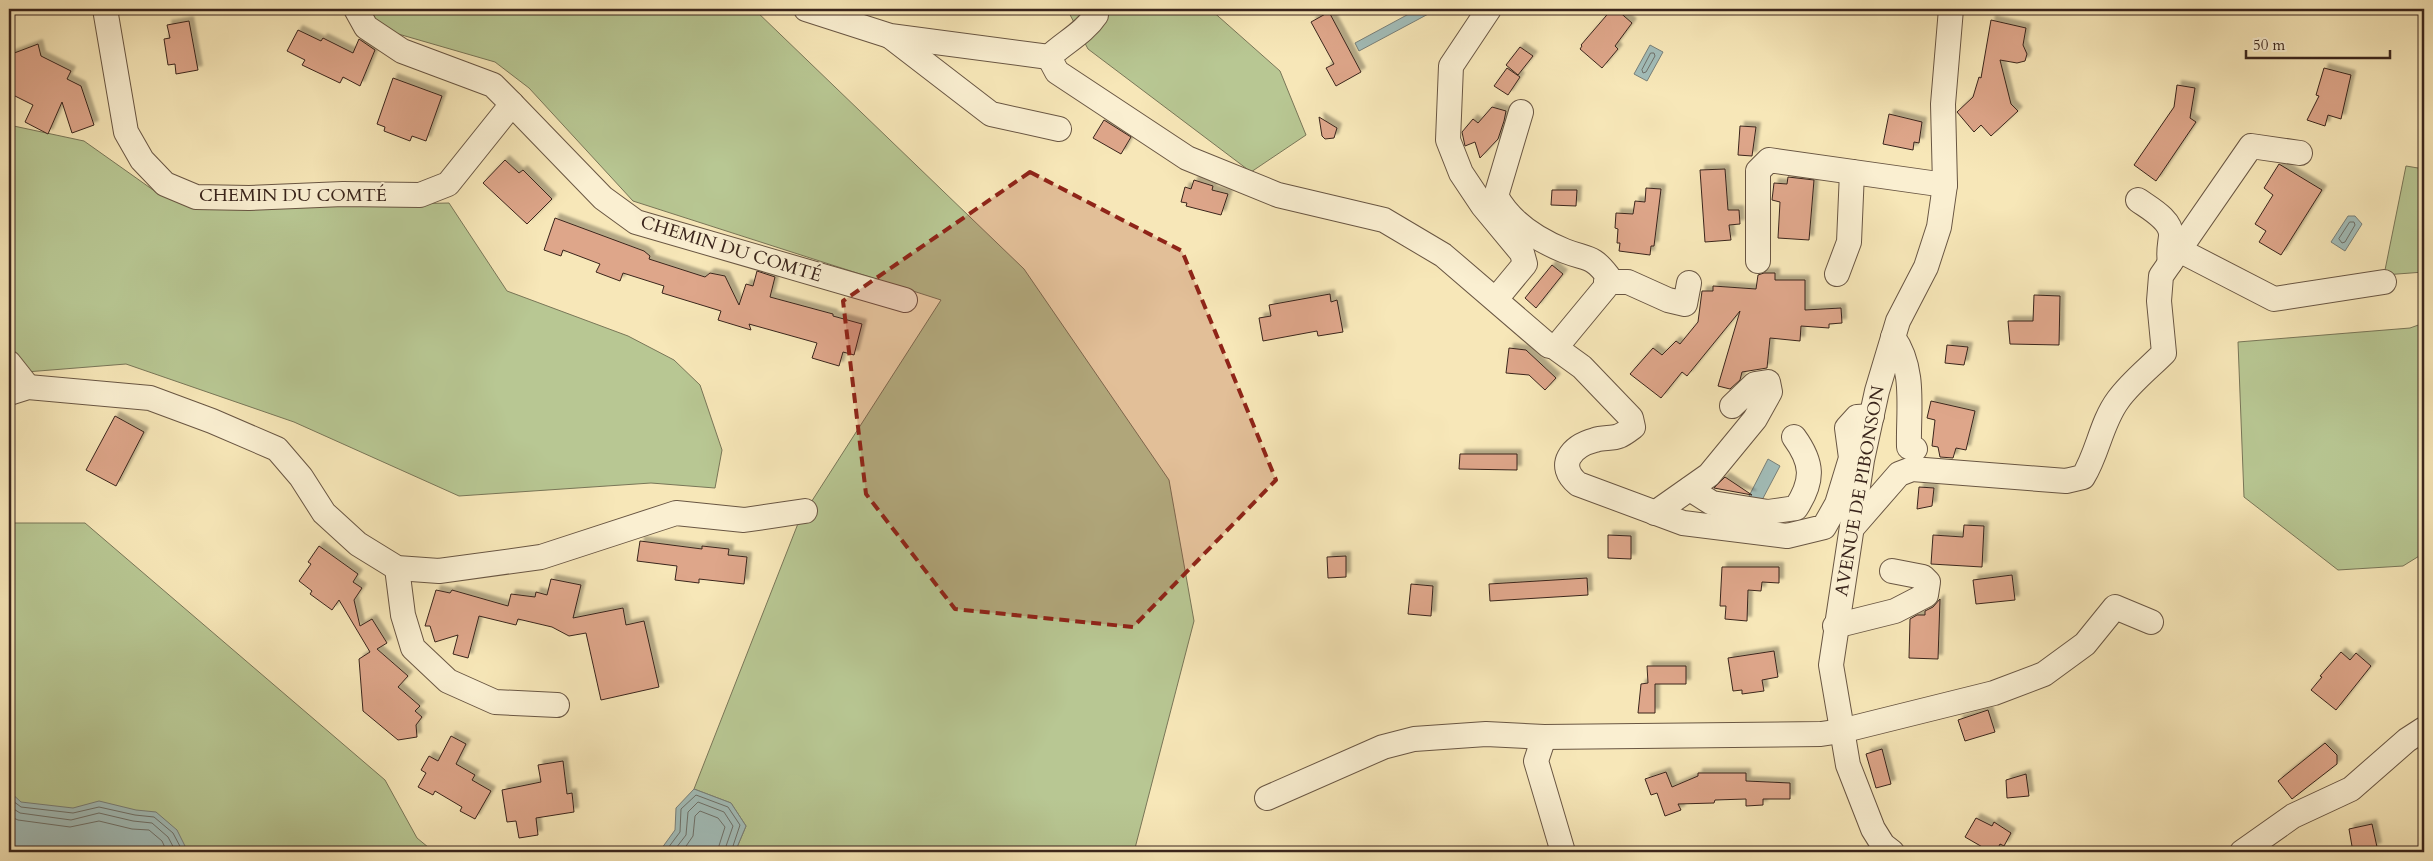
<svg xmlns="http://www.w3.org/2000/svg" width="2433" height="861" viewBox="0 0 2433 861" font-family="Cardo,serif">
<style>
.green{fill:#b8c793;stroke:#797658}
.water{fill:#a2bdb9;stroke:#78807a}
.lines{fill:none;stroke-linecap:round;stroke-linejoin:round}
.shore{stroke:#6e716a;stroke-width:1}
.building{fill:#dea68a;stroke:#3a251c;filter:url(#shadow)}
.minor-casing{stroke:#695643;stroke-width:26}
.minor{stroke:#faefd1;stroke-width:24}
.marked{fill:#8f2418;fill-opacity:0.2;stroke:#8f2418;stroke-width:4;stroke-dasharray:10 6;stroke-linejoin:round}
.labels{text-anchor:middle;dominant-baseline:central;stroke-width:4;stroke-linejoin:round;paint-order:stroke}
.street-label{font-size:18px;fill:#3a251c;stroke:#faefd1}
</style>
<defs>
<filter id="shadow"><feDropShadow dx="4.5" dy="-4.5" stdDeviation="1" flood-color="#0004"/></filter>
</defs>
<rect width="100%" height="100%" fill="#f7e7b8"/>
<filter id="stains"><feTurbulence type="fractalNoise" baseFrequency=".004" numOctaves="4"/><feColorMatrix values="0 0 0 0 .2 0 0 0 0 .09 0 0 0 0 .02 0 0 0 .5 -.17"/></filter>
<radialGradient id="worn" r=".72"><stop offset=".6" stop-color="#630" stop-opacity="0"/><stop offset="1" stop-color="#630" stop-opacity=".3"/></radialGradient>
<g class="green">
<path d="M370,9h384l270,260 145,211 25,141 -60,231h-399l11,-26 -15,-23 -37,-14 105,-268 142,-221 -308,-99 -104,-113 -34,-26 -114,-33z"/>
<path d="M1067,9h143l70,62 26,64 -55,37 -163,-123z"/>
<path d="M9,125l75,16 72,51 46,16 247,-5 58,88 121,45 46,24 26,25 22,65 -7,38 -64,-5 -192,13 -165,-74 -168,-58 -100,8 -17,-22z"/>
<path d="M2406,166l18,3v103l-40,3z"/>
<path d="M2424,323v230l-21,13 -65,4 -94,-73 -6,-155 172,-14z"/>
<path d="M9,523h76l300,257 32,58 17,14h-425z"/>
</g>
<g class="water">
<path d="M1418,9h12l2,3 -73,39 -4,-8z"/>
<path d="M1650,45l13,7 -16,29 -13,-7z"/>
<path d="M2348,216h7l7,8 -17,27 -14,-9z"/>
<path d="M1768,459l12,7 -19,36 -12,-6z"/>
<path d="M694,789l37,14 15,23 -11,26h-76l16,-22 1,-22z"/>
<path d="M9,791l12,11 52,6 26,-7 37,9 20,2 21,18 11,22h-179z"/>
</g>
<g class="lines">
<g class="shore">
<path d="M1651,53h3l1,3 -9,16 -3,1 -1,-3z"/>
<path d="M2350,222h4l1,3 -10,17 -3,1 -3,-4z"/>
<path d="M9,798l12,9 52,6 26,-6 36,8 19,2 19,16 10,19"/>
<path d="M9,806l11,7 51,7 28,-7 34,8 19,2 16,14 8,15"/>
<path d="M9,816l9,4 52,7 29,-6 33,8 17,1 13,11 5,11"/>
<path d="M665,852l15,-20 1,-23 15,-14 32,12 12,18 -9,27"/>
<path d="M673,852l13,-17 2,-23 10,-10 26,10 9,14 -9,26"/>
<path d="M682,852l11,-16 2,-20 5,-5 18,7 7,9 -8,25"/>
</g>
</g>
<g class="building">
<path d="M1612,9h4l16,14 -17,23 3,3 -16,19 -22,-19 2,-3 -1,-1z"/>
<path d="M1329,12l32,60 -25,14 -10,-18 8,-4 -23,-42z"/>
<path d="M1991,20l35,8 -3,17 4,9 -2,7 -8,2 -17,-3 11,44 7,7 -27,25 -10,-11 -7,7 -17,-20 16,-15 6,-20 2,1z"/>
<path d="M189,21l9,49 -22,4 -1,-10 -7,1 -4,-26 6,-1 -3,-13z"/>
<path d="M298,30l23,11 2,-3 30,15 6,-14 16,11 -15,36 -17,-9 -3,6 -38,-18 3,-5 -18,-9z"/>
<path d="M38,44l3,12 30,15 -4,8 14,7 13,39 -22,8 -10,-31 -14,32 -23,-12 8,-17 -24,-12v-38z"/>
<path d="M1520,47l13,9 -15,19 -12,-10z"/>
<path d="M1507,68l13,9 -12,18 -14,-9z"/>
<path d="M2324,68l27,7 -10,44 -13,-4 -3,11 -18,-6 12,-24 -3,-1z"/>
<path d="M393,78l49,18 -16,45 -14,-5 -2,5 -26,-10 1,-4 -8,-3z"/>
<path d="M2177,85l18,3 -5,30 6,4 -40,59 -22,-16 40,-58z"/>
<path d="M1492,107l14,4 -2,10 -6,18 -18,19 -5,-16 -10,4 -3,-14 11,-13 5,4z"/>
<path d="M1889,114l33,8 -3,21 -5,-1 -1,8 -30,-6z"/>
<path d="M1319,117l18,11 -3,10 -9,1 -3,-3z"/>
<path d="M1104,120l27,17 -10,17 -28,-16z"/>
<path d="M1740,126l16,1 -4,29 -14,-1z"/>
<path d="M505,160l14,13 4,-3 29,29 -25,25 -44,-41z"/>
<path d="M2279,164l43,26 -41,65 -22,-13 7,-11 -11,-7 18,-29 -9,-7z"/>
<path d="M1725,169l3,41h11l1,14 -11,1 2,15 -26,2 -5,-72z"/>
<path d="M1788,177l26,3 -5,60 -31,-2 2,-36 -8,-2 2,-17 13,1z"/>
<path d="M1194,180l19,6 -1,4 16,4 -7,21 -35,-9 1,-3 -6,-1 4,-15 6,2z"/>
<path d="M1646,188l15,1 -7,57h-3l-1,9 -31,-4 1,-8h-3l1,-14 -3,-1 1,-15 17,1 2,-13 10,1z"/>
<path d="M1552,190h25l-1,16 -25,-1z"/>
<path d="M555,218l89,33 6,5 -1,3 56,18 5,-4 15,3 14,29 7,-21 7,2 4,-15 18,6 -5,20 63,17v2l29,8 -8,31 -11,-3 -4,14 -27,-8 5,-15 -68,-19 2,6 -33,-10 3,-9 -59,-18 2,-7 -41,-13 -3,8 -24,-9 4,-8 -37,-14 -2,6 -17,-6z"/>
<path d="M1552,265l11,9 -27,34 -11,-10z"/>
<path d="M1764,273h11v7h30v30l36,-2 1,15 -13,1v4l-28,-2 -1,15 -30,-3 -3,30 -25,4 -2,8 -10,9 -12,-3 22,-75 -53,65 -5,-4 -21,26 -31,-24 23,-26 9,7 14,-14 4,3 18,-22 4,-31h11v-5l43,3 2,-14z"/>
<path d="M1330,294l1,8 6,-2 6,32 -25,4 -1,-5 -54,10 -4,-23 12,-2 -2,-11z"/>
<path d="M2034,295l26,1 -1,49 -49,-1 -2,-23h25z"/>
<path d="M1947,345l21,2 -4,18 -19,-2z"/>
<path d="M1509,348l17,2 30,28 -11,12 -16,-15 -23,-2z"/>
<path d="M1931,401l44,10 -9,39 -10,-2 -3,10 -13,-1 -2,-10 -6,-1 3,-26 -8,-2z"/>
<path d="M115,416l29,16 -28,54 -30,-16z"/>
<path d="M1460,454h57v16l-58,-1z"/>
<path d="M1725,477l27,18 -38,-7z"/>
<path d="M1919,487l15,1 -2,18 -15,3z"/>
<path d="M1964,525l20,1 -2,41 -51,-3 2,-29 30,2z"/>
<path d="M1608,535l23,1v23l-23,-1z"/>
<path d="M640,541l62,8v-3l27,3 -1,6 19,2 -3,27 -45,-5v4l-24,-3 2,-14 -40,-5z"/>
<path d="M319,546l39,28 -5,8 9,6 -8,12 6,26 12,-7 15,24 -10,6 31,27 -10,11 22,19 -5,5 7,6 -6,8 1,12 -19,3 -35,-29 -4,-52 11,-7 -31,-52 -7,10 -22,-16 2,-3 -13,-10 12,-17 -3,-2z"/>
<path d="M1346,556v21l-18,1 -1,-21z"/>
<path d="M1722,567h57v16l-17,-1 -1,9 -13,-1 -1,31 -22,-2 1,-13h-6z"/>
<path d="M2012,575l3,25 -39,4 -3,-24z"/>
<path d="M1587,578l1,17 -98,6 -1,-17z"/>
<path d="M551,579l30,6 -8,33 50,-10 3,17 18,-4 15,66 -58,13 -15,-67 -17,3 -17,-9 -34,-8 -2,6 -37,-9 -11,42 -15,-4 5,-19 -23,7 -5,-16h-5l11,-36 14,3 2,-3 56,16 3,-12 24,3 1,-5 11,3z"/>
<path d="M1411,584l22,2 -2,30 -23,-2z"/>
<path d="M1940,599l-2,60 -29,-1 1,-39 7,-4h8v-4l8,-4z"/>
<path d="M1774,651l4,26 -16,3 2,11 -22,3v-4l-9,1 -5,-33z"/>
<path d="M2341,652l9,8 6,-7 15,13 -35,44 -25,-20 11,-13 -2,-1z"/>
<path d="M1647,666h39v18h-31v29h-17l3,-29 7,-1z"/>
<path d="M1988,710l7,22 -30,9 -7,-21z"/>
<path d="M451,736l15,8 -10,20 19,11 -3,5 19,11 -16,28 -15,-8 2,-4 -27,-16 -2,4 -15,-8 8,-14 -5,-3 8,-14 9,5z"/>
<path d="M2325,743l12,12v9l-45,35 -14,-18z"/>
<path d="M1882,749l9,35 -15,4 -10,-34z"/>
<path d="M563,761l4,33 5,-1 2,19 -38,6 2,17 -19,3 -3,-17 -9,1 -5,-32 39,-8 -3,-17z"/>
<path d="M1666,772l6,15 26,-11v-3h48v8l44,2v16h-27v6l-17,1v-7l-31,1 -1,3 -36,1 3,6 -16,6 -8,-23 -6,2 -6,-16z"/>
<path d="M2026,774l3,22 -22,2 -1,-18z"/>
<path d="M1976,818l16,8 2,-4 17,11 -7,13 -4,-2 -4,8h-5l-26,-15z"/>
<path d="M2372,824l5,23 -5,1 2,4h-21l-4,-23z"/>
</g>
<g class="lines">
<g class="minor-casing">
<g id="minor">
<path d="M105,9l21,123 16,28 23,24 31,13 53,1 94,-4 77,1 28,-11 64,-80 -19,-19 -91,-34 -36,-24 -10,-18"/>
<path d="M806,9l84,27 159,21"/>
<path d="M1095,9l1,6c-12,18 -31,27 -47,42l8,15 130,86 91,37 106,25 59,35 106,91h8l48,-58 3,-12c-16,-21 -20,-16 -43,-25 -27,-11 -55,-29 -69,-55l25,-84"/>
<path d="M1489,9l-38,57 -3,74 13,33 22,33 39,47 3,11 -29,35"/>
<path d="M891,37l100,77 68,15"/>
<path d="M512,104l91,94 33,24 269,78"/>
<path d="M2138,200c11,8 34,20 33,36 -1,10 -3,16 -1,27"/>
<path d="M2179,250l95,49 110,-17"/>
<path d="M1758,261v-90l11,-11 176,25"/>
<path d="M1837,274l12,-32 3,-70"/>
<path d="M1606,282h22l40,18 17,4 4,-21"/>
<path d="M1893,337c23,32 15,73 16,110l6,2"/>
<path d="M1553,346l29,21 49,51 2,9c-4,3 -9,7 -14,9 -7,3 -16,1 -24,4 -23,6 -40,25 -17,44l105,39 104,13 37,-9 13,-23 14,-46 -4,-30 10,-11 15,-1"/>
<path d="M9,363l19,24"/>
<path d="M9,393l19,-6 122,11 62,23 65,28 24,28 23,36 34,31 39,24 42,3 102,-14 135,-44 68,7 61,-9"/>
<path d="M1690,489l22,14 56,9 28,-4c18,-28 17,-45 -2,-71"/>
<path d="M1655,513l54,-38 46,-56 15,-27 -2,-10 -13,2 -23,22"/>
<path d="M1852,528l47,-54 13,-5 154,12 17,-4c15,-24 18,-54 35,-77 12,-17 31,-32 46,-47l-5,-52 2,-25 90,-130 49,7"/>
<path d="M397,568l6,47 10,33 35,33 47,21 62,3"/>
<path d="M1835,626l60,-15 31,-16 2,-13 -5,-5 -31,-6"/>
<path d="M1544,737l-8,24 27,91"/>
<path d="M1267,798l116,-51 31,-8 72,-5 58,3 277,-3 20,-3 153,-38 50,-19 41,-30 30,-37 36,15"/>
<path d="M1892,852l-9,-7 -10,-16 -25,-64 -17,-100 31,-205 15,-69 21,-70 28,-54 13,-40 6,-42 -2,-81 8,-95"/>
<path d="M2242,852l51,-36 58,-27 56,-49 17,-11"/>
</g>
</g>
<use href="#minor" class="minor"/>
</g>
<path class="marked" d="M1030,172l152,79 94,229 -143,147 -178,-18 -89,-115 -23,-193z"/>
<g class="labels">
<g class="street-label">
<text x="293" y="195">CHEMIN DU COMTÉ</text>
<text transform="translate(731 249) rotate(17)">CHEMIN DU COMTÉ</text>
<text transform="translate(1860 491) rotate(-80)">AVENUE DE PIBONSON</text>
</g>
</g>
<rect width="2433" height="861" fill="none" stroke="#f7e7b8" stroke-width="30"/>
<rect x="10" y="10" width="2413" height="841" fill="none" stroke="#3a251c" stroke-width="2.5"/>
<rect x="15" y="15" width="2403" height="831" fill="none" stroke="#3a251c"/>
<path d="M2246 50v8h144v-8" fill="none" stroke="#3a251c" stroke-width="2.5"/>
<text x="2253" y="50" font-size="15" fill="#3a251c" stroke="#faefd1" stroke-width="4" paint-order="stroke">50 m</text>
<rect width="100%" height="100%" filter="url(#stains)"/>
<rect width="100%" height="100%" fill="url(#worn)"/>
</svg>
